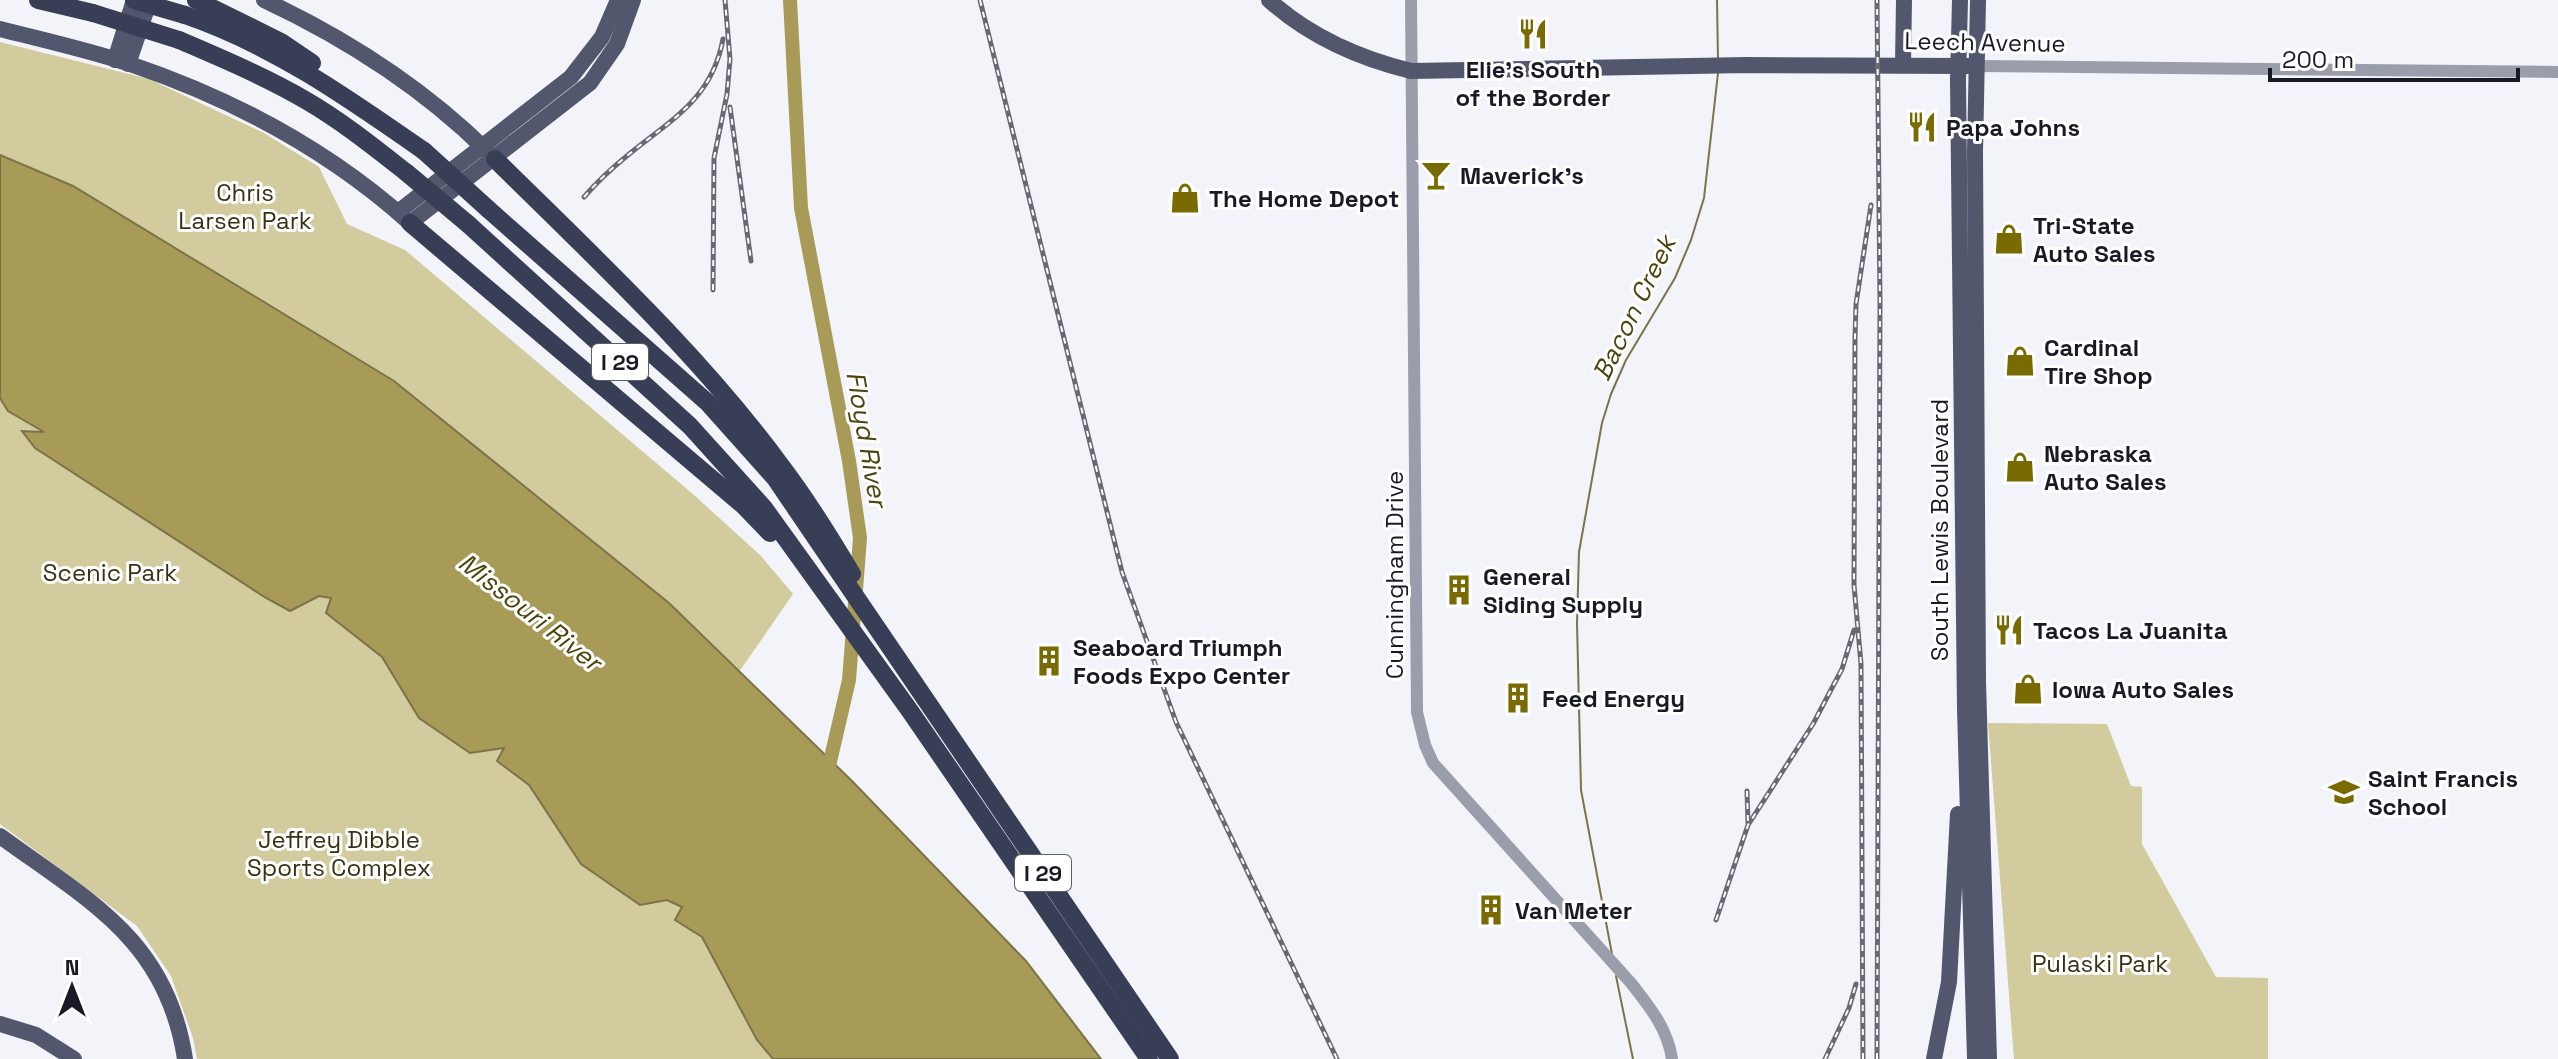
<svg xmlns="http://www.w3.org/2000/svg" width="2558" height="1059" viewBox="0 0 2558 1059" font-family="'Space Grotesk',sans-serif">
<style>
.green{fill:#d2cb9e}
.water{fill:#a79b57;stroke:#7c7448;stroke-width:2}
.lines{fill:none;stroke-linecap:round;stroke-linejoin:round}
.stream{stroke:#7c7448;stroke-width:2}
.river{stroke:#a79b57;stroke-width:14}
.minor{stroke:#9a9daa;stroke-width:12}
.major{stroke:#52576d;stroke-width:16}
.highway{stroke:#393e57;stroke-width:18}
.rail-casing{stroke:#686a73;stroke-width:5}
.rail{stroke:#fff;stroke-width:2;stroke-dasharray:6;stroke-linecap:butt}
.highway-bridge{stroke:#393e57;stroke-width:18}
.labels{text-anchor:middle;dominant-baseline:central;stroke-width:6;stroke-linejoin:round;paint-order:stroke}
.shield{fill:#fff;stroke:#5d5f66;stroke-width:2}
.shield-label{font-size:22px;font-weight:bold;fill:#181a25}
.street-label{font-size:24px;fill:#181a25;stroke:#fff}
.poi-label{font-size:24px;font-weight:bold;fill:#181a25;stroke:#fff;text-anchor:start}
.park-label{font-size:24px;fill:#383213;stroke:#fff}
.water-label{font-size:26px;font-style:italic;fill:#4d440d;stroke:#fff}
</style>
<rect width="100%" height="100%" fill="#f2f4fa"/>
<g class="green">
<path d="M0,42l149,37 115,54 55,34 28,57 58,26 289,245 67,61 32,38 -54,78 -70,-69 -275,-222 -321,-195 -73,-31z"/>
<path d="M0,366l311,210 336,265 188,218h-638l-4,-21 -22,-62 -34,-50 -137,-102z"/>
<path d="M1988,723l119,1 24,62 11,1v57l74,133 52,1v81h-254z"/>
</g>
<path class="water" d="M0,155l73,31 321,195 275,222 183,178 174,180 75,98h-328l-16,-19 -55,-103 -27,-17 7,-13 -15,-7 -27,5 -59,-41 -52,-79 -32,-24 7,-13 -34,5 -51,-35 -37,-61 -56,-44 5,-15 -12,-2 -29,15 -24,-13 -231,-150 -13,-17 22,1 -36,-21 -8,-13z"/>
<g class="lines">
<g class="stream">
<path d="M1717,0l1,59"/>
<path d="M1612,954l-31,-164 -4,-167 2,-71 23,-129 9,-29 15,-34 49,-82 16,-38 13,-42 14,-125"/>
<path d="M1616,976l17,83"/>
</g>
<path class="river" d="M790,0l11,208 48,253 11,77 -11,142 -23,99"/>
<g class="minor">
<path d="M1411,0l6,712 8,33 8,18 198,220c18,23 37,46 41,76"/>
<path d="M1977,66l581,6"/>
</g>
<g class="major">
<path d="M264,0c81,38 159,88 223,151"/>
<path d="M1269,0c41,37 89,58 142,71l336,-6 221,1"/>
<path d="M1960,0l-2,80 7,629 10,350"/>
<path d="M1978,0l-3,152 3,530 11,377"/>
<path d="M0,29c43,11 88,21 130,35 103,35 199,86 280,159l180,-140 27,-39 16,-44"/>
<path d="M115,60l19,-60"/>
<path d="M128,64l22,-64"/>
<path d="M1903,64l1,-64"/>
<path d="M398,212l173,-135 31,-40 16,-37"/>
<path d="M0,836c89,65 167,104 185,223"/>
<path d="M0,1024l36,11 38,24"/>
<path d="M1934,1059l15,-77 9,-168"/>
</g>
<g class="highway">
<path d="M38,0l55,13"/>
<path d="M196,0l85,42 31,21"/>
<path d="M185,15c88,30 163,83 239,136"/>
<path d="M179,40c44,19 87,37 128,61 36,21 68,47 100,72"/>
<path d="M495,159c99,98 204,195 287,308 26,34 48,70 70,107"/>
<path d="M488,209l220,194 67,75 395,581"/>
<path d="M410,223l334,283 26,27"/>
<path d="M468,224l222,202 74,82 146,203 239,348"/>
</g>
<g class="rail-casing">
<g id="rail">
<path d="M980,0l142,572 54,150 161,337"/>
<path d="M730,107l21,154"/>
<path d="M584,197c13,-15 28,-29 44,-42 44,-36 84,-56 95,-116"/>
<path d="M713,290l1,-132 13,-64 3,-35 -5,-59"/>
<path d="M1747,791l1,32"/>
<path d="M1716,920l32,-95 65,-101 29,-55 12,-39"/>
<path d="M1825,1059l24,-51 7,-24"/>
<path d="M1863,1059l-2,-395 -7,-79 1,-247 1,-34 15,-99"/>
<path d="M1877,1059l3,-756 -3,-303"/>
</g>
</g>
<use href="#rail" class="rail"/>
<g class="highway-bridge">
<path d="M134,0l51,15"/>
<path d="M93,13l86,27"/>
<path d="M424,151l64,58"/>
<path d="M407,173l61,51"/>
</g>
</g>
<defs>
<g id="restaurant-bare" transform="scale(2.4)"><path d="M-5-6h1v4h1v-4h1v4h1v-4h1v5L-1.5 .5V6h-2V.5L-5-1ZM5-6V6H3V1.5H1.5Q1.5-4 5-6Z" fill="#796a01" stroke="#fff" stroke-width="2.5" paint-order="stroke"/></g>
<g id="bar-bare" transform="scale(2.4)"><path d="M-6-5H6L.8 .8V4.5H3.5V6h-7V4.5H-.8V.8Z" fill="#796a01" stroke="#fff" stroke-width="2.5" paint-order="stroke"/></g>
<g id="shop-bare" transform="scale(2.4)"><path d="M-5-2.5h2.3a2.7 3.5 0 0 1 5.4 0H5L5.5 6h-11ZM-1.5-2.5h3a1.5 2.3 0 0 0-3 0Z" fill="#796a01" stroke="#fff" stroke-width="2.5" paint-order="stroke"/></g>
<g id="building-bare" transform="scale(2.4)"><path d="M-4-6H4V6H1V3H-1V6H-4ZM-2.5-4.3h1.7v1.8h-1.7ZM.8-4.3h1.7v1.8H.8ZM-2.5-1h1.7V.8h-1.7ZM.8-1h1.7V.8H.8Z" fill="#796a01" stroke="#fff" stroke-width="2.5" paint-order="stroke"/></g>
<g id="school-bare" transform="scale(2.4)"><path d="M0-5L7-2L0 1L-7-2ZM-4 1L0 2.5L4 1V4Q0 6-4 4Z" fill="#796a01" stroke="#fff" stroke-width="2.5" paint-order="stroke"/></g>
</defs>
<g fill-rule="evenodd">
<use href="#restaurant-bare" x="1533" y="34"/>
<use href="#restaurant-bare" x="1922" y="127"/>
<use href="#bar-bare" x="1436" y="175"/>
<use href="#shop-bare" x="1185" y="198"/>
<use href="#shop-bare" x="2009" y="239"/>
<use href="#shop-bare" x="2020" y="361"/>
<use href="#shop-bare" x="2020" y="467"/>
<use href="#building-bare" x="1459" y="590"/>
<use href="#restaurant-bare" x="2009" y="630"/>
<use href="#building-bare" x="1049" y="661"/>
<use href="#shop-bare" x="2028" y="689"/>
<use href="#building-bare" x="1518" y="698"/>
<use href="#school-bare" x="2344" y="792"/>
<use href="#building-bare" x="1491" y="910"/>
</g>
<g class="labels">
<g class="shield">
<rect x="592" y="344" width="56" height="36" rx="6"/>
<rect x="1015" y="855" width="56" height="36" rx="6"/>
</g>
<g class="shield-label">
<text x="620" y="362">I 29</text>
<text x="1043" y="873">I 29</text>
</g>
<g class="street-label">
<text transform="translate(1985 42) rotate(1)">Leech Avenue</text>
<text transform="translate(1939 530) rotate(-90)">South Lewis Boulevard</text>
<text transform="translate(1394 575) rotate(-90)">Cunningham Drive</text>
</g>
<g class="poi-label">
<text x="1533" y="69" text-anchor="middle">Elie's South<tspan x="1533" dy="28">of the Border</tspan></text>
<text x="1946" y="127">Papa Johns</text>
<text x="1460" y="175">Maverick's</text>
<text x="1209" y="198">The Home Depot</text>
<text x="2033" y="225">Tri-State<tspan x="2033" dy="28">Auto Sales</tspan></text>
<text x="2044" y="347">Cardinal<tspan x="2044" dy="28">Tire Shop</tspan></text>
<text x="2044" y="453">Nebraska<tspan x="2044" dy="28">Auto Sales</tspan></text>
<text x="1483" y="576">General<tspan x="1483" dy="28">Siding Supply</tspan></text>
<text x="2033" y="630">Tacos La Juanita</text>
<text x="1073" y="647">Seaboard Triumph<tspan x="1073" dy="28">Foods Expo Center</tspan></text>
<text x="2052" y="689">Iowa Auto Sales</text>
<text x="1542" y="698">Feed Energy</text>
<text x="2368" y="778">Saint Francis<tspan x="2368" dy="28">School</tspan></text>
<text x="1515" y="910">Van Meter</text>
</g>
<g class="park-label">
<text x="245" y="192">Chris<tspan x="245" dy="28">Larsen Park</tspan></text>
<text x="110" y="572">Scenic Park</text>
<text x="339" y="839">Jeffrey Dibble<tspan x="339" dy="28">Sports Complex</tspan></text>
<text x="2100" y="963">Pulaski Park</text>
</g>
<g class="water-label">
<text transform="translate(1634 308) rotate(-64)">Bacon Creek</text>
<text transform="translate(867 439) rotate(80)">Floyd River</text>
<text transform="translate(530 612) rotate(38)">Missouri River</text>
</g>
</g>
<g transform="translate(72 987)" stroke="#ffffff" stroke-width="6" paint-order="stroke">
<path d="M0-6L14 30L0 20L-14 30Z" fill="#181a25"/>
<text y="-12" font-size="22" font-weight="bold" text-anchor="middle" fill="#181a25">N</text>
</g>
<path d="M2270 68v12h248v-12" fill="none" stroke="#181a25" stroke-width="4"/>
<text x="2282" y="68" font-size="24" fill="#181a25" stroke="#ffffff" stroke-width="6" paint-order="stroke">200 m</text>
</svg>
